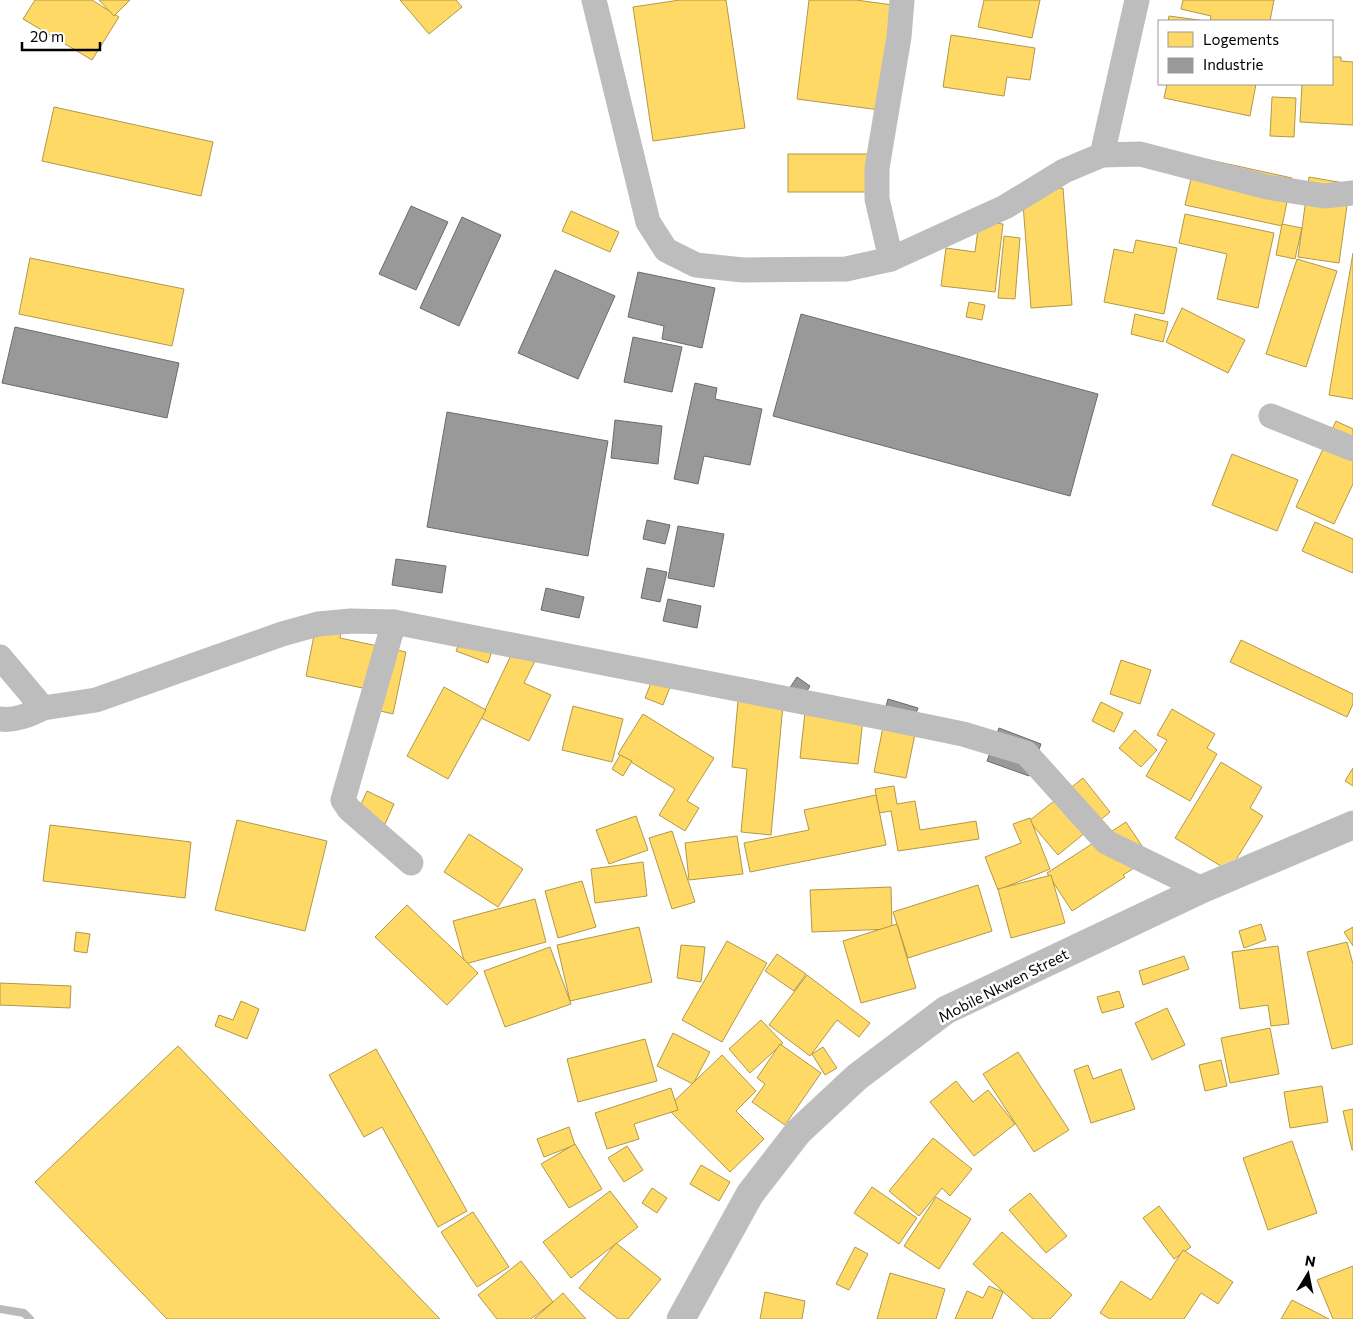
<svg xmlns="http://www.w3.org/2000/svg" width="1353" height="1319" viewBox="0 0 1353 1319" font-family="Commissioner,sans-serif">
<style>
.homes{fill:#ffd966;stroke:#b29847}
.industry{fill:#999;stroke:#6b6b6b}
.lines{fill:none;stroke-linecap:round;stroke-linejoin:round}
.stream{stroke:#bababa;stroke-width:8}
.trunk-casing{stroke:#dbdbdb;stroke-width:29}
.minor{stroke:#bdbdbd;stroke-width:25}
.trunk{stroke:#bdbdbd;stroke-width:28}
.labels{text-anchor:middle;dominant-baseline:central;stroke-width:5;stroke-linejoin:round;paint-order:stroke}
.street-label{font-size:15px;fill:#000;stroke:#fff}
</style>
<rect width="100%" height="100%" fill="#fff"/>
<g class="homes">
<path d="M35,0h57l27,17 -27,43 -69,-41z"/>
<path d="M99,0h31l-16,16z"/>
<path d="M400,0h56l6,7 -33,27z"/>
<path d="M680,0h46l19,128 -92,13 -20,-134z"/>
<path d="M809,0h47l37,5 -13,105 -83,-11z"/>
<path d="M984,0h56l-8,38 -54,-11z"/>
<path d="M1183,0h91l-4,21h-60l1,-5 -30,-7z"/>
<path d="M1169,16l37,5h-38z"/>
<path d="M951,35l84,13 -5,32 -23,-3 -3,19 -61,-9z"/>
<path d="M1332,57h9v4l12,1v63l-53,-3 2,-38h30z"/>
<path d="M1167,84h89l-6,32 -86,-18z"/>
<path d="M1272,97l24,1 -2,39 -24,-1z"/>
<path d="M54,107l159,35 -12,54 -159,-35z"/>
<rect x="788" y="154" width="98" height="38"/>
<path d="M1196,157l96,21 -10,48 -97,-21z"/>
<path d="M1309,177l41,7 -11,79 -41,-6z"/>
<path d="M1063,188l9,117 -41,3 -9,-117z"/>
<path d="M571,211l48,21 -9,20 -48,-21z"/>
<path d="M1185,214l89,19 -16,75 -41,-9 10,-45 -48,-11z"/>
<path d="M979,221l24,3 -8,68 -54,-6 5,-38 29,4z"/>
<path d="M1282,224l20,4 -7,31 -19,-4z"/>
<path d="M1004,236l16,2 -5,61 -17,-1z"/>
<path d="M1136,240l41,8 -13,66 -60,-12 10,-53 19,4z"/>
<path d="M1353,253v146l-24,-4z"/>
<path d="M30,258l154,31 -12,57 -153,-32z"/>
<path d="M1297,259l40,12 -31,96 -40,-13z"/>
<path d="M969,302l16,3 -3,15 -16,-3z"/>
<path d="M1182,308l63,32 -17,33 -62,-31z"/>
<path d="M1135,314l33,8 -5,20 -32,-8z"/>
<path d="M1336,421l17,8v55l-19,40 -38,-17z"/>
<path d="M1232,454l66,26 -21,51 -65,-26z"/>
<path d="M1315,522l38,17v34l-51,-22z"/>
<path d="M317,620l25,5 -2,13 66,14 -13,62 -25,-6 4,-18 -66,-14z"/>
<path d="M463,634l31,11 -6,18 -32,-12z"/>
<path d="M1241,640l112,54v10l-6,13 -117,-55z"/>
<path d="M515,647l22,10 -13,26 27,12 -22,46 -48,-23z"/>
<path d="M1121,660l30,10 -11,34 -30,-10z"/>
<path d="M656,670l18,7 -11,28 -18,-7z"/>
<path d="M444,687l42,23 -38,69 -41,-23z"/>
<path d="M739,690l45,4 -13,141 -30,-3 6,-63 -15,-2z"/>
<path d="M1101,702l22,11 -9,19 -22,-11z"/>
<path d="M806,703l58,7 -6,54 -58,-6z"/>
<path d="M573,706l50,13 -11,43 -50,-12z"/>
<path d="M1172,709l43,25 -8,14 10,6 -27,47 -44,-25 21,-36 -10,-5z"/>
<path d="M643,714l71,44 -27,43 12,7 -14,23 -26,-16 16,-26 -57,-35z"/>
<path d="M885,717l32,7 -11,54 -32,-6z"/>
<path d="M1135,730l22,20 -16,17 -22,-19z"/>
<path d="M620,755l12,6 -9,15 -11,-7z"/>
<path d="M1221,762l41,25 -12,21 13,8 -34,55 -54,-33z"/>
<path d="M1353,768v18l-8,-5z"/>
<path d="M1083,778l27,34 -52,43 -29,-34z"/>
<path d="M894,786l3,18 18,-3 5,29 56,-9 3,18 -81,12 -7,-40 -12,2 -4,-24z"/>
<path d="M367,791l27,13 -9,20 -27,-13z"/>
<path d="M876,795l10,50 -136,27 -6,-29 65,-13 -5,-20z"/>
<path d="M636,816l12,34 -39,14 -13,-34z"/>
<path d="M1030,818l20,51 -52,21 -13,-33 36,-14 -8,-19z"/>
<path d="M237,820l90,21 -22,90 -90,-21z"/>
<path d="M1126,822l24,36 -27,17 2,2 -53,34 -25,-38z"/>
<path d="M50,825l141,17 -6,56 -142,-17z"/>
<path d="M672,831l23,71 -23,7 -23,-71z"/>
<path d="M469,834l54,35 -25,38 -54,-35z"/>
<path d="M737,836l6,38 -54,6 -4,-37z"/>
<path d="M643,862l4,34 -52,7 -4,-34z"/>
<path d="M1051,875l14,48 -54,15 -13,-49z"/>
<path d="M582,881l14,46 -38,11 -13,-47z"/>
<path d="M978,885l14,46 -84,27 -15,-46z"/>
<path d="M891,887l1,42 -80,3 -2,-42z"/>
<path d="M535,899l11,43 -81,22 -12,-43z"/>
<path d="M407,905l71,68 -31,32 -72,-68z"/>
<path d="M897,924l19,64 -55,15 -18,-62z"/>
<path d="M1261,924l5,16 -22,8 -5,-17z"/>
<path d="M639,927l13,55 -82,19 -13,-56z"/>
<path d="M1353,927v19l-9,-14z"/>
<path d="M76,932l14,2 -3,19 -13,-2z"/>
<path d="M727,941l40,22 -45,79 -40,-22z"/>
<path d="M1347,942l6,22v80l-21,5 -25,-97z"/>
<path d="M681,945l24,2 -4,35 -24,-4z"/>
<path d="M1278,946l11,78 -18,2 -3,-21 -28,4 -8,-57z"/>
<path d="M550,947l21,57 -66,23 -21,-56z"/>
<path d="M777,954l29,20 -12,17 -29,-20z"/>
<path d="M1184,956l5,13 -46,16 -4,-14z"/>
<path d="M807,975l63,48 -11,14 -22,-17 -27,36 -41,-31z"/>
<path d="M0,983l71,3 -1,22 -70,-3z"/>
<path d="M1119,991l5,16 -22,6 -5,-16z"/>
<path d="M241,1001l18,8 -12,30 -32,-13 4,-11 14,5z"/>
<path d="M1167,1008l18,37 -33,15 -17,-37z"/>
<path d="M761,1020l22,23 -33,30 -21,-24z"/>
<path d="M1270,1028l9,46 -49,9 -9,-45z"/>
<path d="M673,1033l37,19 -17,32 -36,-18z"/>
<path d="M645,1039l12,42 -79,21 -11,-43z"/>
<path d="M780,1044l41,29 -36,52 -33,-23 13,-18 -8,-6z"/>
<path d="M178,1046l262,273h-273l-132,-137z"/>
<path d="M823,1047l14,21 -12,7 -13,-21z"/>
<path d="M376,1049l91,162 -29,16 -56,-100 -18,10 -35,-62z"/>
<path d="M1018,1052l51,78 -35,22 -51,-78z"/>
<path d="M722,1055l34,36 -20,20 28,28 -34,33 -63,-64z"/>
<path d="M1221,1060l6,26 -22,5 -6,-26z"/>
<path d="M1088,1065l5,14 28,-10 14,40 -44,14 -17,-53z"/>
<path d="M956,1081l17,21 15,-12 27,34 -41,32 -44,-54z"/>
<path d="M1322,1086l6,36 -38,6 -6,-36z"/>
<path d="M671,1088l7,22 -44,14 5,15 -32,10 -12,-36z"/>
<path d="M1353,1109v41h-1l-9,-39z"/>
<path d="M569,1127l6,18 -31,12 -7,-18z"/>
<path d="M933,1138l39,31 -22,27 -8,-8 -23,28 -30,-25z"/>
<path d="M1292,1141l25,72 -49,17 -25,-72z"/>
<path d="M575,1144l27,45 -33,19 -28,-44z"/>
<path d="M627,1146l16,24 -19,12 -16,-24z"/>
<path d="M701,1165l29,17 -11,19 -29,-17z"/>
<path d="M872,1187l45,31 -18,26 -45,-31z"/>
<path d="M652,1188l15,10 -10,15 -15,-10z"/>
<path d="M610,1191l28,36 -67,51 -28,-36z"/>
<path d="M1030,1193l37,43 -21,17 -37,-43z"/>
<path d="M936,1197l35,22 -32,50 -35,-23z"/>
<path d="M1159,1206l32,41 -17,12 -31,-41z"/>
<path d="M473,1212l36,55 -32,20 -36,-55z"/>
<path d="M1002,1232l70,63 -22,24h-17l-60,-55z"/>
<path d="M616,1243l45,36 -33,40h-10l-39,-31z"/>
<path d="M855,1247l13,7 -19,36 -13,-6z"/>
<path d="M1183,1250l50,32 -15,22 -17,-11 -17,26h-74l-10,-6 21,-32 30,19z"/>
<path d="M521,1261l32,41 -22,17h-34l-19,-24z"/>
<path d="M1353,1266v53h-20l-16,-39z"/>
<path d="M890,1273l55,16 -9,30h-59z"/>
<path d="M989,1286l14,6 -11,27h-37l12,-28 16,7z"/>
<path d="M765,1292l40,9 -3,18h-42z"/>
<path d="M563,1293l23,26h-52z"/>
<path d="M1292,1300l37,19h-48z"/>
</g>
<g class="industry">
<path d="M411,206l37,16 -32,68 -37,-16z"/>
<path d="M462,217l39,18 -42,91 -39,-18z"/>
<path d="M555,270l60,26 -37,83 -60,-26z"/>
<path d="M638,272l77,16 -13,60 -40,-9 2,-13 -36,-9z"/>
<path d="M801,314l297,80 -28,102 -297,-80z"/>
<path d="M15,327l164,36 -12,55 -165,-35z"/>
<path d="M633,337l49,10 -10,45 -48,-10z"/>
<path d="M695,383l22,5 -2,11 47,10 -12,56 -46,-9 -6,28 -24,-5z"/>
<path d="M447,412l161,29 -20,115 -161,-29z"/>
<path d="M615,420l47,6 -4,38 -47,-6z"/>
<path d="M647,520l23,5 -5,19 -22,-5z"/>
<path d="M678,526l46,8 -10,53 -46,-9z"/>
<path d="M396,559l50,7 -4,27 -50,-8z"/>
<path d="M647,568l20,4 -7,30 -19,-4z"/>
<path d="M546,588l38,9 -5,21 -38,-8z"/>
<path d="M668,599l33,7 -4,22 -34,-7z"/>
<path d="M797,677l13,9 -11,18 -14,-9z"/>
<path d="M888,699l30,9 -5,14 -29,-9z"/>
<path d="M999,728l42,16 -12,32 -42,-15z"/>
</g>
<g class="lines">
<path class="stream" d="M0,1309l24,4 6,6"/>
<g class="trunk-casing">
<path id="trunk" d="M681,1319l69,-125 48,-62 59,-55 89,-67 256,-121 151,-64"/>
</g>
<g class="minor">
<path d="M594,0l54,222 18,28 30,15 47,5 103,-1 45,-10 114,-52 59,-36 38,-16 38,-1 127,33 57,9 29,-3"/>
<path d="M1102,155l35,-155"/>
<path d="M891,259l-14,-60v-31l22,-131 3,-37"/>
<path d="M1271,416l82,33"/>
<path d="M394,622l-51,178 6,9 62,54"/>
<path d="M0,657l43,51 53,-8 186,-66 36,-10 33,-3 43,1 496,97 73,15 63,19 80,89 96,47"/>
<path d="M0,719c15,2 29,-4 43,-11"/>
</g>
<use href="#trunk" class="trunk"/>
</g>
<g class="labels">
<g class="street-label">
<text transform="translate(1003 985) rotate(-27)">Mobile Nkwen Street</text>
</g>
</g>
<rect x="1158" y="20" width="175" height="65" fill="#ffffff" stroke="#999999"/>
<rect x="1168" y="32" width="25" height="15" fill="#ffd966" stroke="#999999"/>
<text x="1203" y="45" font-size="15" fill="#000000">Logements</text>
<rect x="1168" y="58" width="25" height="15" fill="#999999" stroke="#999999"/>
<text x="1203" y="70" font-size="15" fill="#000000">Industrie</text>
<g transform="translate(1308 1274) rotate(10)" stroke="#ffffff" stroke-width="4" paint-order="stroke">
<path d="M0-4L9 19L0 12L-9 19Z" fill="#000000"/>
<text y="-8" font-size="14" font-weight="bold" text-anchor="middle" fill="#000000">N</text>
</g>
<path d="M22 42v8h78v-8" fill="none" stroke="#000000" stroke-width="2.5"/>
<text x="30" y="42" font-size="15" fill="#000000" stroke="#ffffff" stroke-width="4" paint-order="stroke">20 m</text>
</svg>
